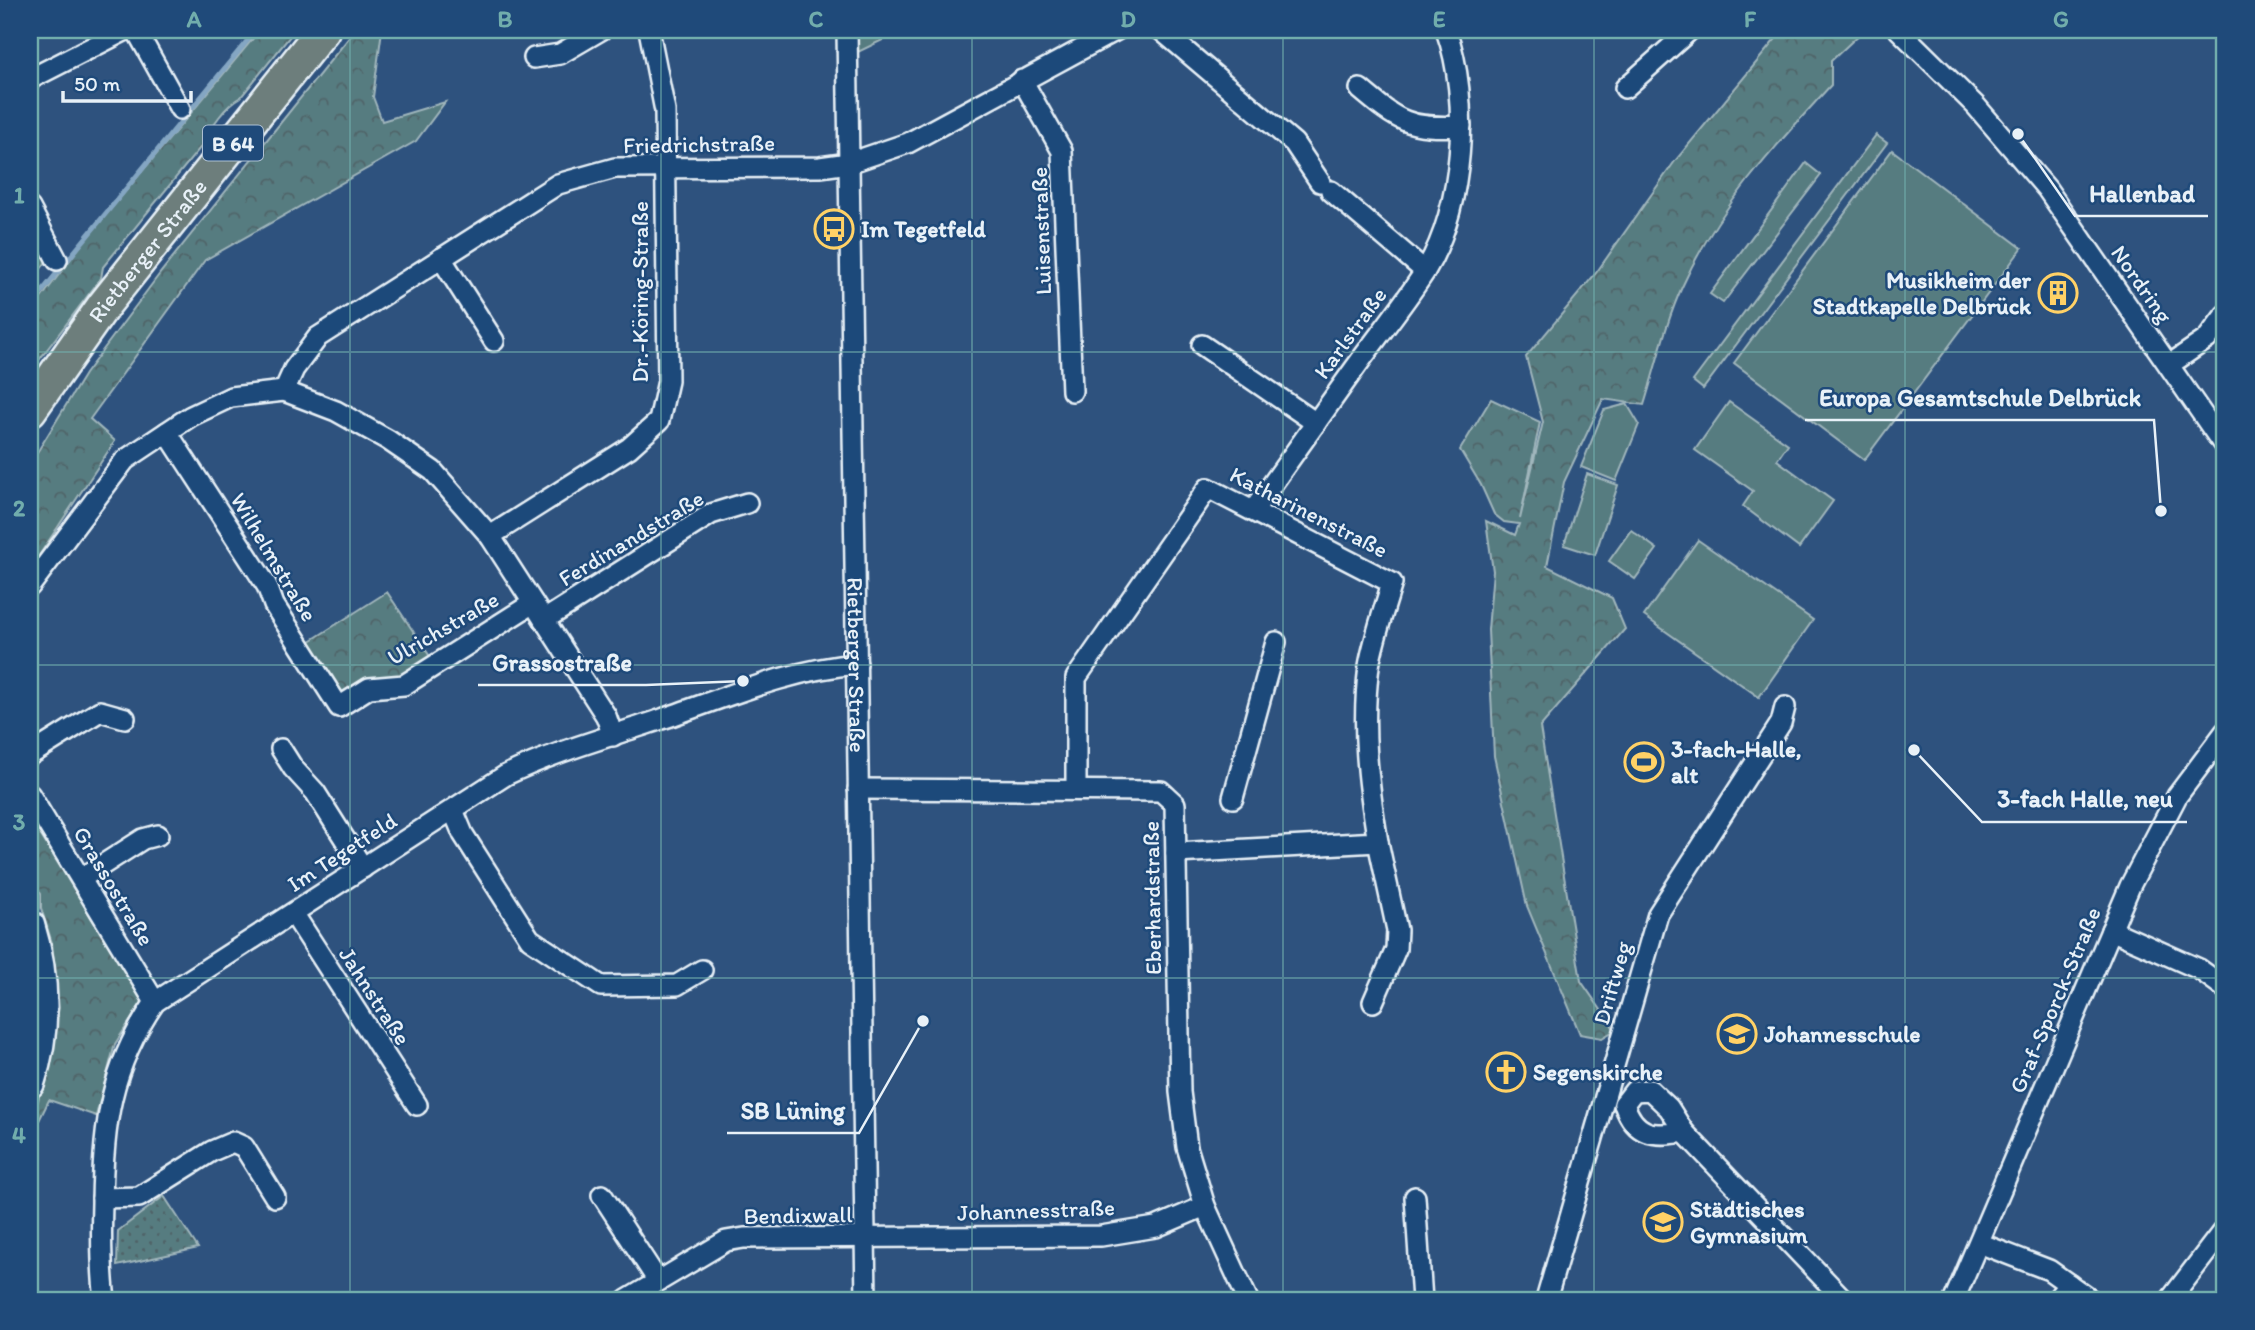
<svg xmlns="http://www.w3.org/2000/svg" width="2255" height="1330" viewBox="0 0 2255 1330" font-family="Itim,sans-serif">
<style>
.grass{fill:url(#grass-dots);stroke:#a0b6bc;stroke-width:2}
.forest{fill:url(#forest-crowns);stroke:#a0b6bc;stroke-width:2}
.pitch{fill:#577b80;stroke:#a0b6bc;stroke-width:2}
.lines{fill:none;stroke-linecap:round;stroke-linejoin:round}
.stream{stroke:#84a6c3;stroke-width:5}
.street-casing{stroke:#e8f1f8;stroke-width:24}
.secondary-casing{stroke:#e8f1f8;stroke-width:33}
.primary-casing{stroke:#e8f1f8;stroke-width:37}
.street{stroke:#1f4a7a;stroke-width:19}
.secondary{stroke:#1f4a7a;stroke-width:28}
.primary{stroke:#6d7e7c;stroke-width:32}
.grid{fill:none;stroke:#71adac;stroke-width:2;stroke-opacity:0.55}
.labels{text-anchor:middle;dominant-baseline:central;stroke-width:5;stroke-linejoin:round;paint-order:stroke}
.shield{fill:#1f4a7a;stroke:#acbfd2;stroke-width:2}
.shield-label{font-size:21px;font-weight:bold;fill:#e8f1f8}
.street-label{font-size:23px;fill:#e8f1f8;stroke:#1f4a7a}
.poi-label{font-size:23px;font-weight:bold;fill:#e8f1f8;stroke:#1f4a7a;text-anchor:start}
.leader{fill:none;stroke:#e8f1f8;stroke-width:2.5}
.callout-dot{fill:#e8f1f8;stroke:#1f4a7a;stroke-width:2.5}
.callout-label{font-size:24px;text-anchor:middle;font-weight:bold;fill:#e8f1f8;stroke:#1f4a7a;stroke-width:5;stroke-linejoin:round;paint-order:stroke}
.neatline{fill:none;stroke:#71adac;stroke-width:2.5}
.grid-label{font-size:23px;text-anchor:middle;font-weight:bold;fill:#71adac}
</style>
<defs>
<pattern id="grass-dots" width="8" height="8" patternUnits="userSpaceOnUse" patternTransform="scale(1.75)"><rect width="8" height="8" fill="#577b80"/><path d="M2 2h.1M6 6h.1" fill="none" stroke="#4f6468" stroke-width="1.8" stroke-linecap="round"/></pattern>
<pattern id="forest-crowns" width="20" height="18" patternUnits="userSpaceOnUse" patternTransform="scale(1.75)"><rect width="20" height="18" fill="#577b80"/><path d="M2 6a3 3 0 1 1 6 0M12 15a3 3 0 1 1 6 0" fill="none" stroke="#4f6468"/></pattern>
</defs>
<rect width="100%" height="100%" fill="#2e527e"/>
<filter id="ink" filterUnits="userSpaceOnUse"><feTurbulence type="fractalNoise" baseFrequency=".0143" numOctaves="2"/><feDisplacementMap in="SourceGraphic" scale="14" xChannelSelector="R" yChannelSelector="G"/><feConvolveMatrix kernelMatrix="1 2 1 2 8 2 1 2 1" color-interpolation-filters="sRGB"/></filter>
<g filter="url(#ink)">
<path class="grass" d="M164,1196l34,52 -81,18 1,-35z"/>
<g class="forest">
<path d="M260,30h35l-54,67c-15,8 -31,30 -37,46l-101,124 -2,11 -71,94v-59l55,-73z"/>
<path d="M355,30h27l-9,67 9,24 63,-19 -29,39 -211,119 -115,159 25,22 -85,128v-105l55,-90 76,-102z"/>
<path d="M856,30h47l-47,23z"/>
<path d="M1783,30h81l-33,31v24c-57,62 -114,124 -149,202 -17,37 -26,80 -38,118l-41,-6 -39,83 -17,84 65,32 13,31 -85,98 41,254 34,49 -13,8 -22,-4 -53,-128 -33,-150 -6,-126 5,-59 -7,-50 29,14 4,-11 -15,-2 -10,-8 -13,-29 -21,-35 31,-51 49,23 -20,97 23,-97 -17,-65 70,-84 79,-112z"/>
<path d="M30,227l17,34 -17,21z"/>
<path d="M387,592l46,69 -33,21 -61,17 -35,-54z"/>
<path d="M30,818l113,183 -28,43 -19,72 -47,-16 -19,39v-24l8,-14 21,-93 -7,-65 -11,-35v-14l-11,-19z"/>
</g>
<g class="pitch">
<path d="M1876,135l11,8 -184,246 -10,-8z"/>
<path d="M1892,150l130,98 -158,212 -130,-97z"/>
<path d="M1806,163l15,12 -98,128 -13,-9z"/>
<path d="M1729,402l59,42 -11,16 56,41 -34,47 -56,-42 10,-15 -58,-41z"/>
<path d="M1627,404l12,20 -23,57 -35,-14 23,-57z"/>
<path d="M1587,474l31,11 -23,70 -31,-10z"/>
<path d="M1631,530l26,19 -22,30 -26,-18z"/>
<path d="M1698,540l115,80 -54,77 -115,-81z"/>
</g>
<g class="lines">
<path class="stream" d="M30,306l226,-276"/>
<g class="street-casing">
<g id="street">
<path d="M136,30l44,79"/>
<path id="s1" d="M847,30l19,1270"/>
<path d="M1161,30l133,113 26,39"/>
<path d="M1899,30l77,76 71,83 178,258"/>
<path d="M534,58l26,-4 41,-24"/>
<path d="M30,79l96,-49"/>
<path d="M1022,80l40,71 10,240"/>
<path d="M1625,88l65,-58"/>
<path d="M1360,89c39,33 49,40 101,37"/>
<path d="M1331,191l94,80"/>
<path d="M30,208l27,52"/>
<path d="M441,258l53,83"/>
<path d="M1202,345l114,78"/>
<path d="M2169,365l38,-26 18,-24"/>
<path d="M284,391l10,-22 24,-32 240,-153 57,-16 205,-1 29,-4 59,-20 209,-113"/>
<path d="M167,432l100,154 7,19 65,102 30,-19 35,-3 129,-82"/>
<path d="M1253,511c34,-48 68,-96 102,-143 23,-32 48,-63 69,-95 40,-65 47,-173 22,-243"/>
<path d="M490,536l139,-88 30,-27 9,-40 -3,-270 -16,-81"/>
<path d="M30,586l95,-126 66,-44 40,-19 53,-6 52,20 52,29 45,31 57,65 116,180 7,20"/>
<path d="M544,620l167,-106 36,-11"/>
<path d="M281,749l12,19 22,24 48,76"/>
<path d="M30,755l70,-44 25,7"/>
<path d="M858,789l303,2 14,13 5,288 7,55 18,59 43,94"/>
<path d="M1076,790v-112l132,-190 184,95c-8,27 -18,55 -23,83 -8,60 -1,117 9,176l-202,11"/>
<path d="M30,795l125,207"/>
<path d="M1233,798l43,-156"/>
<path d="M453,810l10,24 67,105 71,47 76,-1 25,-15"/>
<path d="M82,878l61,-39 15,-4"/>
<path d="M293,913l124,192"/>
<path d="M2111,930l88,39 26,19"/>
<path d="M1373,1002l23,-53 1,-19 -19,-88"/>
<path d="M1624,1104l10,-13 16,-1 19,18 15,24 160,168"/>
<path d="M1624,1104c11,32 29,33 60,28"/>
<path d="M602,1195l56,86"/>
<path d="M1415,1197l7,103"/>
<path d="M102,1198l37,-1 73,-46 21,-9 11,5 31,50"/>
<path d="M1979,1243l70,27 42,30"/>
<path d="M105,1300c-4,-32 -4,-64 -3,-97 1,-78 8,-135 53,-201l351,-227c50,-24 103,-38 156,-56 62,-21 129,-50 195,-55"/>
<path d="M627,1300l99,-59 18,-3 357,-2 55,-9 49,-21"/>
<path d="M1546,1300l112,-386 123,-191 4,-16"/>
<path d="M1954,1300l176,-414 47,-90 48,-64"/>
<path d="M2056,1300l13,-16"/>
<path d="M2170,1300l55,-72"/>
</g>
</g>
<g class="secondary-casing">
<path id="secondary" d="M30,925c16,52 17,106 0,158"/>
</g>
<g class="primary-casing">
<g id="primary">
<path id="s2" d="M30,410l74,-105 219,-275"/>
</g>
</g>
<use href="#street" class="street"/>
<use href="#secondary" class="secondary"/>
<use href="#primary" class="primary"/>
</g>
</g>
<path class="grid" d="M350,30v1270M661,30v1270M972,30v1270M1283,30v1270M1594,30v1270M1905,30v1270M30,352h2195M30,665h2195M30,978h2195"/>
<defs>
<g id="bus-ring" transform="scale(2.0125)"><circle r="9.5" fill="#1f4a7a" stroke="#ffd166" stroke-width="1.5"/><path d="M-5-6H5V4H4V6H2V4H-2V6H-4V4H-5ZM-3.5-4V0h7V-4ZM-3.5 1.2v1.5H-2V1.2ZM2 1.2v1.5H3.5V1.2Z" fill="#ffd166"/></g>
<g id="building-ring" transform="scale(2.0125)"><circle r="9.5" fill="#1f4a7a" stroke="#ffd166" stroke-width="1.5"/><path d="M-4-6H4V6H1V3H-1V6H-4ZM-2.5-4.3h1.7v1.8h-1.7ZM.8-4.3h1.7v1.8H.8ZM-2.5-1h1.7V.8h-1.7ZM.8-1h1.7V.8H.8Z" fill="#ffd166"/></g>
<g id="stadium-ring" transform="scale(2.0125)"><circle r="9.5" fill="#1f4a7a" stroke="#ffd166" stroke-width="1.5"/><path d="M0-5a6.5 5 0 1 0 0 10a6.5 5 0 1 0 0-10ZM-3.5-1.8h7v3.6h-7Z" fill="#ffd166"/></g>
<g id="school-ring" transform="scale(2.0125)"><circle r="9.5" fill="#1f4a7a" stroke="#ffd166" stroke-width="1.5"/><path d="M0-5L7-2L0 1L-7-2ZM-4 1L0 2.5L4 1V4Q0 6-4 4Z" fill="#ffd166"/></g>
<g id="church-ring" transform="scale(2.0125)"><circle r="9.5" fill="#1f4a7a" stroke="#ffd166" stroke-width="1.5"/><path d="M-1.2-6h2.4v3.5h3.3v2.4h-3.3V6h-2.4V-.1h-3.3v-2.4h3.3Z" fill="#ffd166"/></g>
</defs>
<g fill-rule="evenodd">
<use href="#bus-ring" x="834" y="229"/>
<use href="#building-ring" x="2058" y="293"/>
<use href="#stadium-ring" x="1644" y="762"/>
<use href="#school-ring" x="1737" y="1034"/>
<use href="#church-ring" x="1506" y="1072"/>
<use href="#school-ring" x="1663" y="1222"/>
</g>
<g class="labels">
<rect class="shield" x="203" y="125.5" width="60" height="35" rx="5"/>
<g class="shield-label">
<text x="233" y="143">B 64</text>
</g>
<g class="street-label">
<text transform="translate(699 144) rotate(-1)">Friedrichstraße</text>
<text transform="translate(1041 231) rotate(-92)">Luisenstraße</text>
<text stroke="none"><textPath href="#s2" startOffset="198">Rietberger Straße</textPath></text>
<text transform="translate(2142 284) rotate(55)">Nordring</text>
<text transform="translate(640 292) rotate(-90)">Dr.-Köring-Straße</text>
<text transform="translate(1350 333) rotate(-54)">Karlstraße</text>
<text transform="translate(1309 512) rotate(27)">Katharinenstraße</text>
<text transform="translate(631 538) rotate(-31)">Ferdinandstraße</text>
<text transform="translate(274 557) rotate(59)">Wilhelmstraße</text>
<text transform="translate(443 628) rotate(-30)">Ulrichstraße</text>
<text stroke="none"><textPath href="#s1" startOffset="635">Rietberger Straße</textPath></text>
<text transform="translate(342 852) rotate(-33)">Im Tegetfeld</text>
<text transform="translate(114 886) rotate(59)">Grassostraße</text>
<text transform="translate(1152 898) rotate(-91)">Eberhardstraße</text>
<text transform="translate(1612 983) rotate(-74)">Driftweg</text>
<text transform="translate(375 996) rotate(57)">Jahnstraße</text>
<text transform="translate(2055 1000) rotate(-67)">Graf-Sporck-Straße</text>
<text transform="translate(1036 1210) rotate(-2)">Johannesstraße</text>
<text transform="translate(798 1215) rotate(-1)">Bendixwall</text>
</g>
<g class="poi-label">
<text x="861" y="229">Im Tegetfeld</text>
<text x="2031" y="280" text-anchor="end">Musikheim der<tspan x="2031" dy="26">Stadtkapelle Delbrück</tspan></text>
<text x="1671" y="749">3-fach-Halle,<tspan x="1671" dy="26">alt</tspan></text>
<text x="1764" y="1034">Johannesschule</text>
<text x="1533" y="1072">Segenskirche</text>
<text x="1690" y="1209">Städtisches<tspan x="1690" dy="26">Gymnasium</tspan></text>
</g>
</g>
<path class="leader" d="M2018 134L2075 216H2208M2161 511L2154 420H1805M743 681L646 685H478M1914 750L1982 822H2187M923 1021L859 1133H727"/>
<g class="callout-dot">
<circle cx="2018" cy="134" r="7"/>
<circle cx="2161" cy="511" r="7"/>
<circle cx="743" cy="681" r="7"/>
<circle cx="1914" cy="750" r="7"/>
<circle cx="923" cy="1021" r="7"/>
</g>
<g class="callout-label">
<text x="2142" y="202">Hallenbad</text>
<text x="1980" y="406">Europa Gesamtschule Delbrück</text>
<text x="562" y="671">Grassostraße</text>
<text x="2085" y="807">3-fach Halle, neu</text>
<text x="793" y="1119">SB Lüning</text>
</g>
<rect width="2255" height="1330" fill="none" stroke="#1f4a7a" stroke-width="77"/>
<path d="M63 91v10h128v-10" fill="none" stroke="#e8f1f8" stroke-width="3.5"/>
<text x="74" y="91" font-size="21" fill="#e8f1f8" stroke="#1f4a7a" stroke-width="5" paint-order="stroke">50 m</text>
<rect x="38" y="38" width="2178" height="1254" class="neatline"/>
<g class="grid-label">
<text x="194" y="27">A</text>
<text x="505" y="27">B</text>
<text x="816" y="27">C</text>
<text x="1128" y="27">D</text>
<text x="1439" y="27">E</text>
<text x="1750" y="27">F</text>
<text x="2061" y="27">G</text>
<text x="19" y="203">1</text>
<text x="19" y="516">2</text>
<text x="19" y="830">3</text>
<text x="19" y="1143">4</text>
</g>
</svg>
